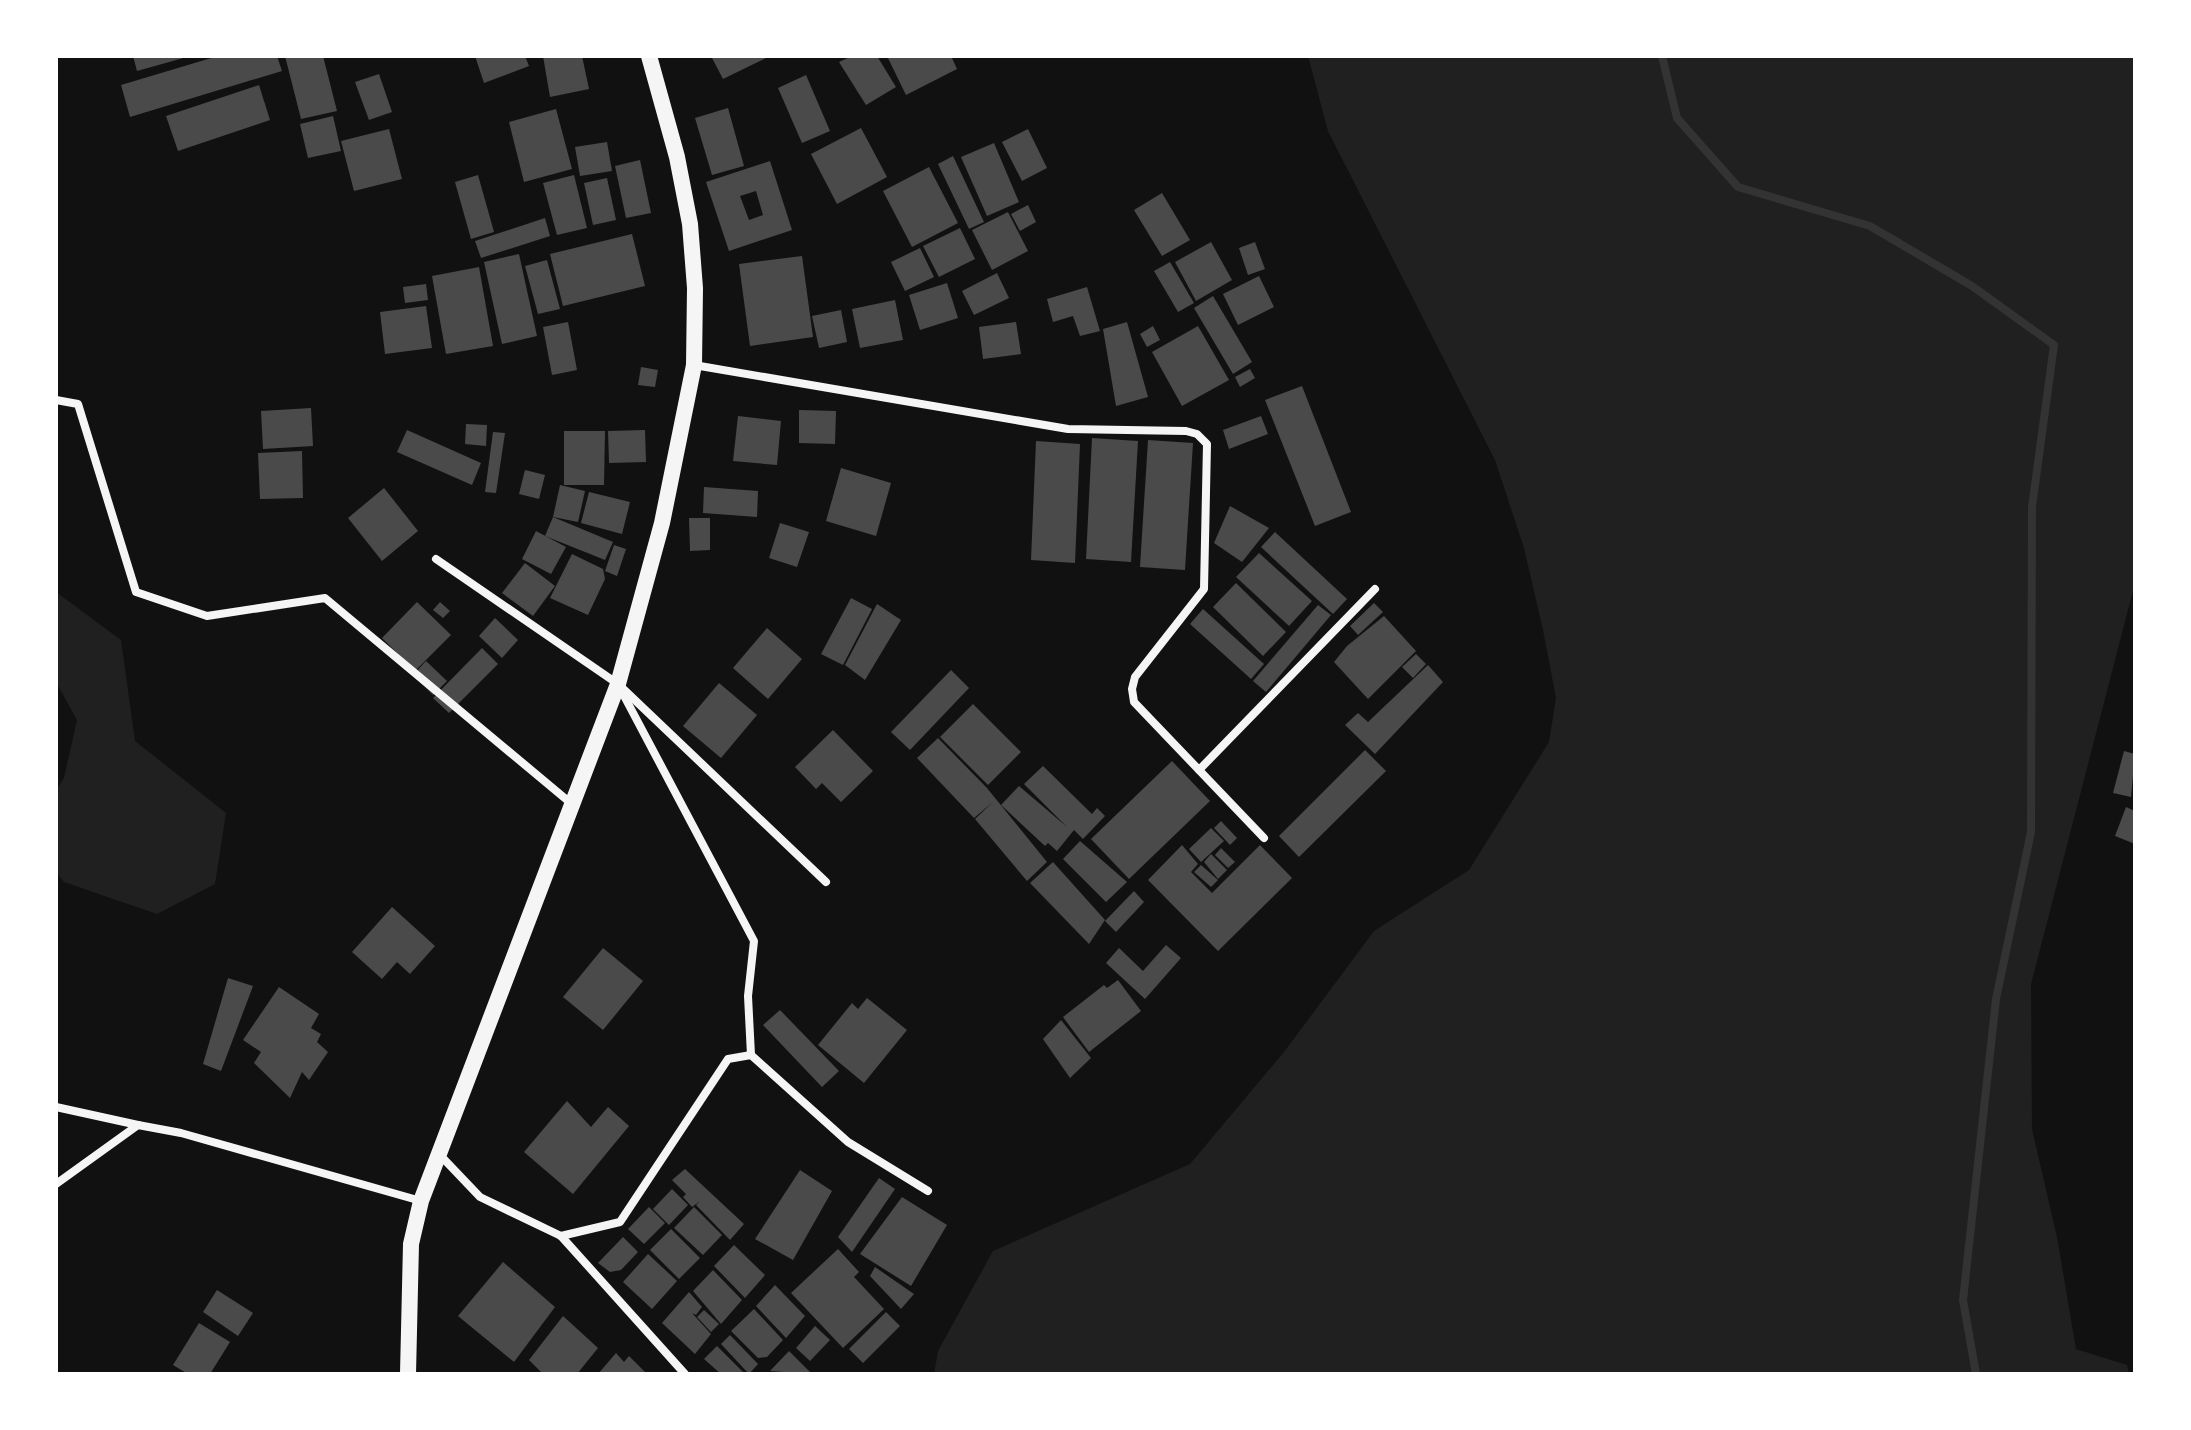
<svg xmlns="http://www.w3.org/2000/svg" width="2191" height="1430" viewBox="0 0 2191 1430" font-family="'Fira Sans Condensed',sans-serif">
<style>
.green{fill:#202020}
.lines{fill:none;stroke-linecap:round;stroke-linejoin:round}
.stream{stroke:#333;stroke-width:8}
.building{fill:#4a4a4a;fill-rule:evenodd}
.minor{stroke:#f5f5f5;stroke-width:8}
.secondary{stroke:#f5f5f5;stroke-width:16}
</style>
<rect width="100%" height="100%" fill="#111"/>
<g class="green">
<path d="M1308,56h827v527l-104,401 1,145 25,108 19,112 51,16 2,9h-1195l4,-23 55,-100 197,-87 94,-112 90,-121 95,-61 80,-128 7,-44 -13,-68 -19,-82 -29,-88 -167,-329z"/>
<path d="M56,592l65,48 14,101 91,72 -11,71 -58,30 -93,-32 -8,-10v-81l8,-13 13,-58 -21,-38z"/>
</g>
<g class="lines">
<path class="stream" d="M1662,56l15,62 61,69 132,39 102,60 82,59 -22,162 -1,325 -35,167 -33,301 13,74"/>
</g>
<g class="building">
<path d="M133,56h53l1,1 -50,14z"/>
<path d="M218,56h59l5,15 -152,46 -9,-32z"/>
<path d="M285,56h38l14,55 -36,8z"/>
<path d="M475,56h50l4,10 -45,17z"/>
<path d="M543,56h39l7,33 -39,8z"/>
<path d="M711,56h59l-47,23z"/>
<path d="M852,56h25l19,31 -30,18 -27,-43z"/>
<path d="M887,56h64l6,13 -51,26z"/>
<path d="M379,74l13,38 -23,8 -14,-38z"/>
<path d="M806,75l24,56 -28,12 -24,-55z"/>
<path d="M259,85l11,35 -92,31 -12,-35z"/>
<path d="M728,108l16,58 -32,9 -17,-57z"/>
<path d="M556,109l16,60 -48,13 -15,-60z"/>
<path d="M333,116l8,35 -33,7 -8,-34z"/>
<path d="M861,128l26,49 -50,27 -26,-50z"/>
<path d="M389,129l13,50 -48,12 -13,-50z"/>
<path d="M1028,129l19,39 -25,13 -20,-39z"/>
<path d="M607,142l5,29 -32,5 -5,-29z"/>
<path d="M994,143l25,59 -32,14 -26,-59z"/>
<path d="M953,156l31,66 -15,7 -31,-65z"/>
<path d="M640,160l11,53 -25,5 -11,-52z"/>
<path d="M770,161l22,69 -63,21 -23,-69zM756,191l7,24 -14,5 -9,-24z"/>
<path d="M929,167l29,56 -46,24 -29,-56z"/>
<path d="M478,175l16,57 -23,7 -16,-57z"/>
<path d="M574,175l13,53 -30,7 -14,-52z"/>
<path d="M607,178l9,42 -23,5 -9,-42z"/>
<path d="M1162,193l28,47 -28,16 -28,-46z"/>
<path d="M1028,205l8,17 -16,9 -9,-17z"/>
<path d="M1008,212l20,39 -36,19 -20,-40z"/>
<path d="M545,218l5,18 -69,22 -6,-17z"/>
<path d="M960,228l15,31 -36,18 -16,-31z"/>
<path d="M632,234l13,52 -82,20 -13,-52z"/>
<path d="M1211,242l21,38 -36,21 -21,-39z"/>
<path d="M1255,242l10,27 -17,6 -9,-27z"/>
<path d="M920,248l14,29 -29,14 -14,-29z"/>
<path d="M519,254l18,82 -35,8 -18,-82z"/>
<path d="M802,256l11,81 -63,9 -11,-82z"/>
<path d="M547,260l13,49 -22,5 -13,-48z"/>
<path d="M1170,262l24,41 -16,9 -24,-41z"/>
<path d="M479,267l14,79 -47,8 -14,-78z"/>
<path d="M997,273l12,25 -35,17 -12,-24z"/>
<path d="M1259,276l15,31 -36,18 -15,-31z"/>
<path d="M947,283l11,35 -38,12 -11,-35z"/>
<path d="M426,284l2,16 -23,3 -2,-16z"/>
<path d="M1087,287l13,44 -20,5 -7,-20 -20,6 -6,-23z"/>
<path d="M1213,296l39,66 -19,12 -39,-66z"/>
<path d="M895,300l8,40 -43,8 -8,-39z"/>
<path d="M426,306l6,42 -47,6 -5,-42z"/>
<path d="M841,310l6,32 -28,6 -7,-32z"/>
<path d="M568,322l9,48 -25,5 -9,-48z"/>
<path d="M1016,322l5,32 -38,5 -4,-32z"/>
<path d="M1127,322l21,75 -32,9 -13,-77z"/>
<path d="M1153,326l7,14 -13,7 -7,-13z"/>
<path d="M1198,326l31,54 -47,26 -30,-54z"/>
<path d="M641,367l17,3 -3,17 -17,-2z"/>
<path d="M1250,369l5,9 -15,9 -5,-10z"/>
<path d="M1302,386l49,126 -36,14 -50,-126z"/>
<path d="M311,408l2,38 -50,3 -2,-38z"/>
<path d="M799,410l37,1 -1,33 -36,-1z"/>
<path d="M738,416l43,5 -4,44 -44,-4z"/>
<path d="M1261,416l7,18 -39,15 -6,-19z"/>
<path d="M466,424l21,1 -1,21 -21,-2z"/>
<path d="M407,430l74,33 -9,22 -75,-33z"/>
<path d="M645,430l1,32 -37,1 -1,-32z"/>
<path d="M564,431h41l-1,54h-40z"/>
<path d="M493,432l12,1 -9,60 -11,-1z"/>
<path d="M1092,438l46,3 -7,121 -45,-3z"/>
<path d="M1148,440l45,3 -8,127 -45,-3z"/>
<path d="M1036,441l44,3 -5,119 -44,-3z"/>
<path d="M302,451l1,47 -43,1 -2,-46z"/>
<path d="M841,468l50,15 -15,53 -50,-15z"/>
<path d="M525,470l20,5 -6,24 -20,-5z"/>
<path d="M560,485l25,6 -7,31 -25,-5z"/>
<path d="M704,487l54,4 -1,26 -54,-4z"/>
<path d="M384,488l34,43 -36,30 -34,-43z"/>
<path d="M589,492l41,10 -8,32 -41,-11z"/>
<path d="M1230,506l39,22 -27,34 -28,-19z"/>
<path d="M553,517l60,25 -8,18 -60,-24z"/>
<path d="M689,518h21v32l-20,1z"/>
<path d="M780,523l29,9 -12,35 -28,-9z"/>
<path d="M536,531l30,16 -15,27 -29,-15z"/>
<path d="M1275,532l72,67 -14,15 -72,-67z"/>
<path d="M614,545l12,4 -9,27 -12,-5z"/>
<path d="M1259,553l53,48 -23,25 -53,-49z"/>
<path d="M572,554l31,15 2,10 -17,36 -38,-17z"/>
<path d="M525,563l30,23 -22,30 -31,-23z"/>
<path d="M1236,583l50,49 -23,24 -50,-49z"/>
<path d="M851,598l21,11 -29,56 -22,-11z"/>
<path d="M417,602l34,33 -36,36 -33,-33z"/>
<path d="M440,602l10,9 -7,7 -10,-8z"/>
<path d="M1374,603l9,9 -25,23 -8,-9z"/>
<path d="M877,604l24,16 -36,60 -20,-15z"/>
<path d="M1318,605l13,10 -65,77 -13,-11z"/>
<path d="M1203,609l61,55 -13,15 -61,-55z"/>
<path d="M1384,616l32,35 -48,48 -34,-37 13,-16z"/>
<path d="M495,618l23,22 -16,18 -23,-22z"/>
<path d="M767,628l35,31 -34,40 -35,-31z"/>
<path d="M482,648l16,16 -49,49 -16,-15z"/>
<path d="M1416,654l10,10 -13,14 -11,-11z"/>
<path d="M426,661l21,20 -14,14 -20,-20z"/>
<path d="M1428,665l15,17 -68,72 -30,-29 13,-12 10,9z"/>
<path d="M951,670l18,18 -59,62 -19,-18z"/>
<path d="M719,683l38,32 -36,43 -38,-32z"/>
<path d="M973,704l48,48 -33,33 -48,-48z"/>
<path d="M833,730l40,41 -32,31 -19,-19 -6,6 -21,-22z"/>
<path d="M938,738l49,50 60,74 -20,19 -52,-62 18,-17 -19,16 -57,-60z"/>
<path d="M1365,750l21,21 -87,86 -20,-21z"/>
<path d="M2124,751l11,3 -4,43 -18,-4z"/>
<path d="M1172,761l38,40 -81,78 -38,-40z"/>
<path d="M1043,766l49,48 5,-6 8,8 -22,23 -9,-9 -17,21 -9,-8 -3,3 -44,-41 18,-19 48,41 -43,-43z"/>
<path d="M2126,807l9,4v33l-20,-8z"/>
<path d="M1221,821l16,17 -7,7 -16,-17z"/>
<path d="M1211,828l13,13 -23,21 -12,-13z"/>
<path d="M1080,841l47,41 -21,20 -43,-43z"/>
<path d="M1182,845l16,19 -7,8 21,21 48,-48 32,33 -74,73 -70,-71z"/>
<path d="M1221,848l14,14 -7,6 -13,-13z"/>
<path d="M1211,854l16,16 -9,9 -14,-17z"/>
<path d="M1053,862l52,58 -16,24 -59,-61z"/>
<path d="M1201,865l17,15 -7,7 -17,-15z"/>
<path d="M1134,891l10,11 -28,30 -11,-11z"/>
<path d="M392,907l43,39 -25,28 -13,-12 -15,17 -30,-27z"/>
<path d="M1166,945l15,13 -36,41 -39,-36 13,-15 24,23z"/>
<path d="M603,948l40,33 -40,49 -40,-33z"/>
<path d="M228,978l25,8 -32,85 -18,-7z"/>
<path d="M1118,980l23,31 -52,41 -26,-35 41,-32 3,3z"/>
<path d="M279,987l40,27 -8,14 10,6 -4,8 11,10 -19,28 -7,-8 -12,26 -36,-35 7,-11 -18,-12z"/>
<path d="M867,998l40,32 -43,53 -46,-38 34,-42 6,6z"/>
<path d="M780,1010l59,61 -17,16 -59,-62z"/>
<path d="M1061,1020l30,38 -21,20 -27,-39z"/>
<path d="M567,1101l24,26 17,-20 21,19 -56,68 -49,-42z"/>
<path d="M685,1169l59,55 -14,16 -34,-35 4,-4 -8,6 -9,-10 3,-3 -14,-14z"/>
<path d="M800,1170l32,21 -39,69 -38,-21z"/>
<path d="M879,1178l16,11 -43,63 -14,-15z"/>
<path d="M672,1189l16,16 -19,20 -16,-16z"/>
<path d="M902,1197l45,28 -36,61 -51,-32z"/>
<path d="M649,1207l16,16 -21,21 -16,-15z"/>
<path d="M694,1207l28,28 -19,20 -29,-27z"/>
<path d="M671,1229l29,29 -21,21 -29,-29z"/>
<path d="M623,1237l15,15 -17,18 -11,2 -12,-9z"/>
<path d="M734,1245l31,30 -20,23 -31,-32z"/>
<path d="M838,1249l21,23 -5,5 30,32 -41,39 -52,-55z"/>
<path d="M648,1254l29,27 -25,28 -29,-27z"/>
<path d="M503,1262l52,45 -41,55 -56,-46z"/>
<path d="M875,1267l39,27 -13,15 -31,-33z"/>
<path d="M713,1270l29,30 -21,24 -28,-33z"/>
<path d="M775,1285l30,31 -19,22 -30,-32z"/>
<path d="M217,1290l36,23 -15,23 -35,-24z"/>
<path d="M689,1292l13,15 -6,8 -4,-2 19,21 -16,20 -33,-31z"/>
<path d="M754,1309l29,31 -16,17 -9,1 -27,-27z"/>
<path d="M704,1310l15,14 -8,8 -14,-15z"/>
<path d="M886,1312l14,14 -37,37 -14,-14z"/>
<path d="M563,1316l35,32 -21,26h-34l-14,-14z"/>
<path d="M199,1323l31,19 -20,32h-22l-15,-9z"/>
<path d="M815,1326l15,14 -20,21 -14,-13z"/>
<path d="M730,1335l28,29 -9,10 -28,-30z"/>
<path d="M717,1346l28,28h-24l-17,-15z"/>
<path d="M789,1351l23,23 -42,-3z"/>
<path d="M616,1353l8,9 5,-6 18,18h-49z"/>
</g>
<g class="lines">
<g class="minor">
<path d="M694,365l374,64 118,2 11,3 10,10 -3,145 -69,88 -3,12 2,13 130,136"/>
<path d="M56,400l22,4 58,188 71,24 118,-18 248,207"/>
<path d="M436,559l182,125 208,198"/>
<path d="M622,692l132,249 -6,55 3,59"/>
<path d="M1199,770l176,-181"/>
<path d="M56,1107l82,18"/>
<path d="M439,1154l41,43 81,39 124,138"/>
<path d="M56,1184l82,-59 43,8 240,68"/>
<path d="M561,1236l59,-14 108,-163 23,-4 97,87 80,49"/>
</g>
<path class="secondary" d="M408,1374l3,-130 10,-43 197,-517 44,-161 32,-158 1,-77 -5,-64 -13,-67 -28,-101"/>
</g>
<rect width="2191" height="1430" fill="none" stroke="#ffffff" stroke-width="116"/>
</svg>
